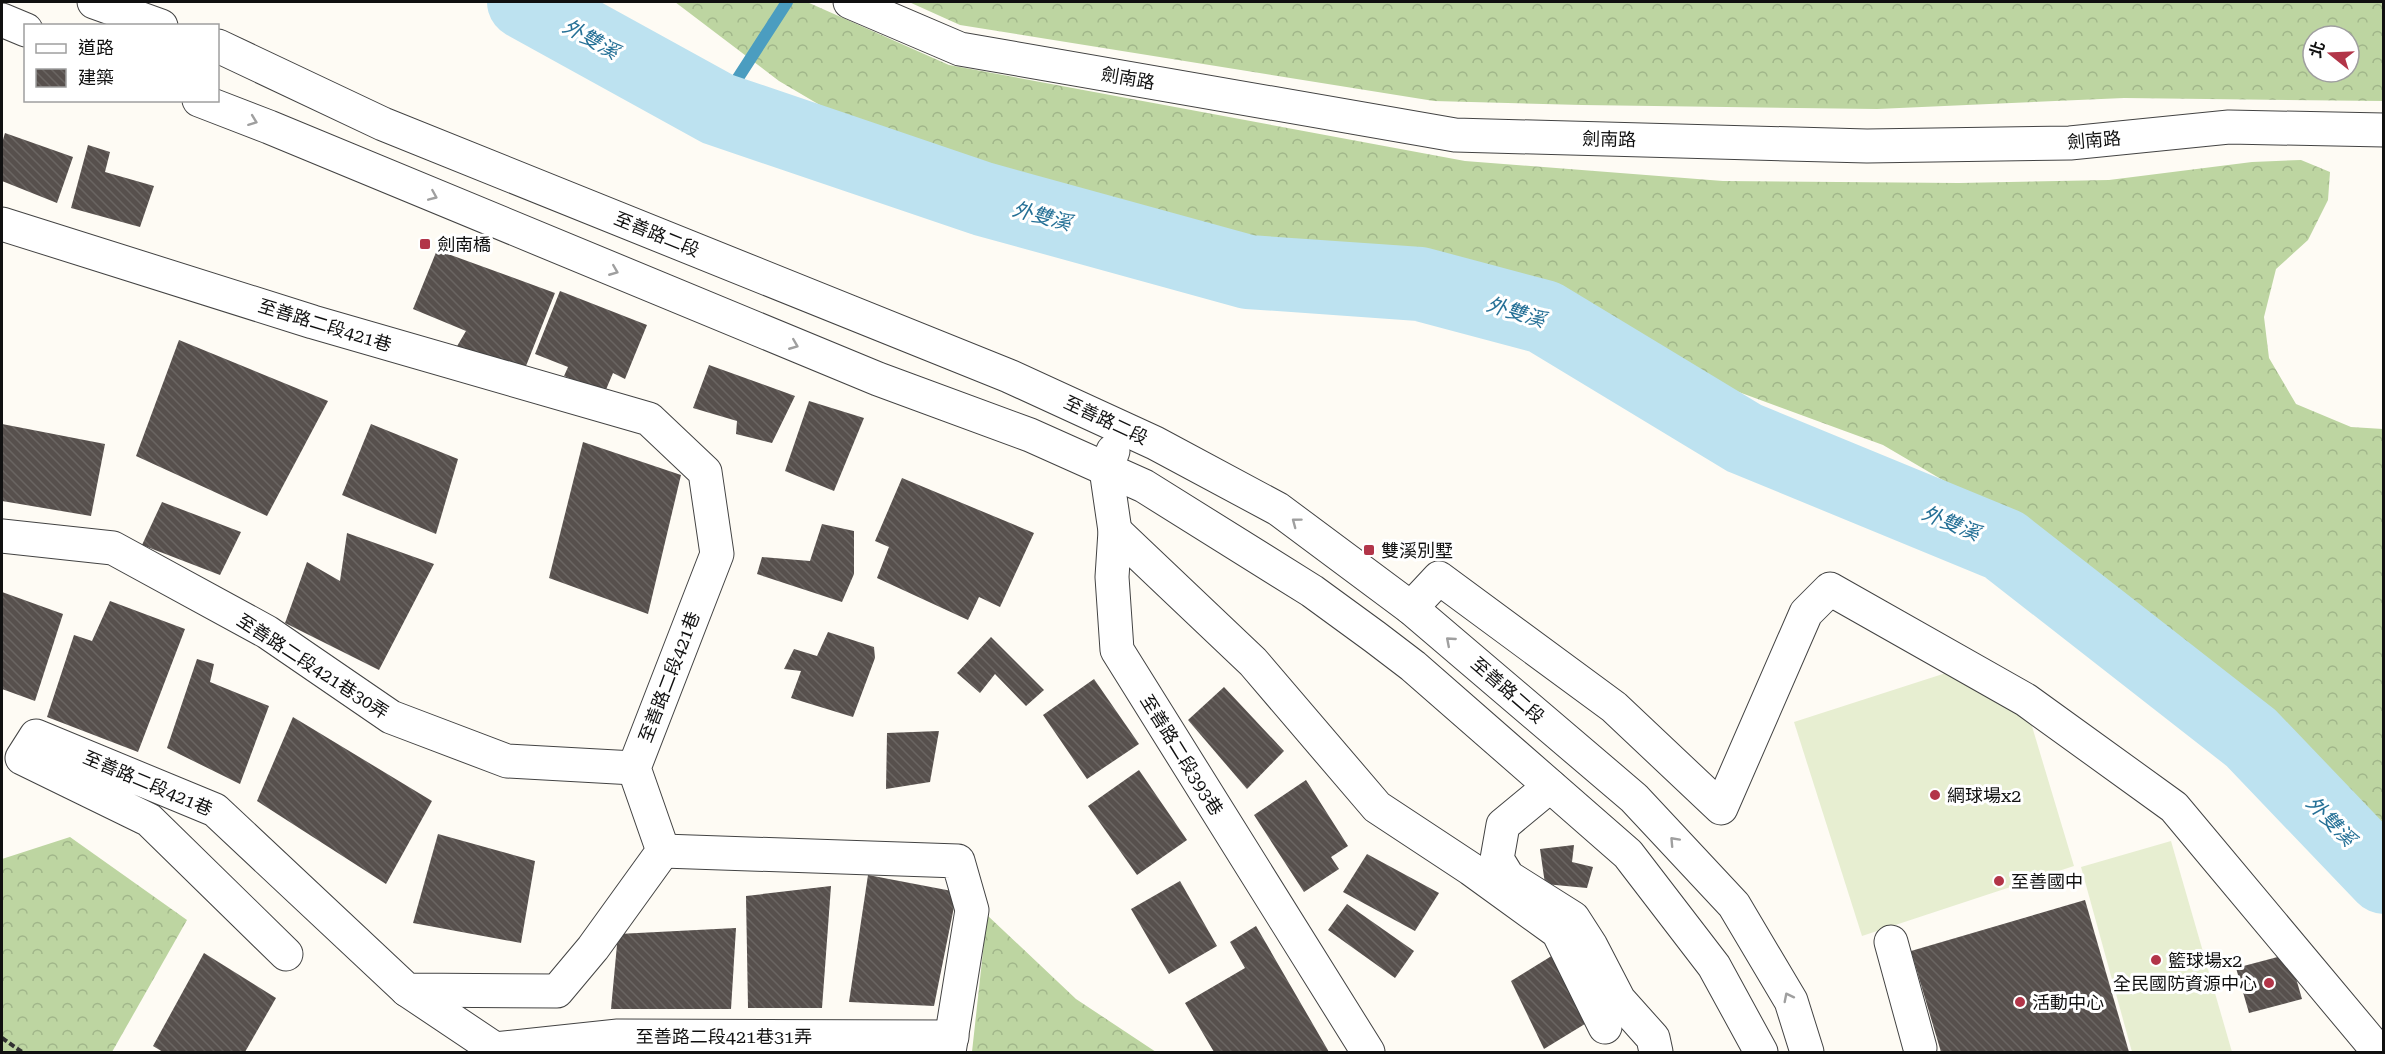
<svg xmlns="http://www.w3.org/2000/svg" width="2385" height="1054" viewBox="0 0 2385 1054" font-family="'Roboto Serif','Noto Sans TC',serif">
<style>
.forest{fill:url(#forest-crowns);fill-rule:evenodd}
.pitch{fill:#e7eed1}
.lines{fill:none;stroke-linecap:round;stroke-linejoin:round}
.stream{stroke:#4b9dc0;stroke-width:12}
.river{stroke:#bde2f0;stroke-width:74}
.building{fill:url(#building-back-hatch)}
.minor-casing{stroke:#434343;stroke-width:35}
.path{stroke:#323232;stroke-width:4;stroke-dasharray:6 3;stroke-linecap:butt}
.minor{stroke:#fff;stroke-width:33}
.oneway{stroke:#9f9f9f}
.poi-dot{fill:#b23548;stroke:#fff;stroke-width:2}
.labels{text-anchor:middle;dominant-baseline:central;stroke-width:6;stroke-linejoin:round;paint-order:stroke}
.street-label{font-size:18px;fill:#101010;stroke:#fff}
.poi-label{font-size:18px;fill:#101010;stroke:#fff;text-anchor:start}
.water-label{font-size:20px;font-style:italic;fill:#257096;stroke:#fff}
</style>
<defs>
<pattern id="forest-crowns" width="20" height="18" patternUnits="userSpaceOnUse" patternTransform="scale(1.5)"><rect width="20" height="18" fill="#bdd5a1"/><path d="M2 6a3 3 0 1 1 6 0M12 15a3 3 0 1 1 6 0" fill="none" stroke="#a1b68a"/></pattern>
<pattern id="building-back-hatch" width="6" height="6" patternUnits="userSpaceOnUse" patternTransform="scale(1.5)"><rect width="6" height="6" fill="#57504d"/><path d="M-1 5l2 2M0 0l6 6M5-1l2 2" fill="none" stroke="#6a6562"/></pattern>
</defs>
<rect width="100%" height="100%" fill="#fefbf4"/>
<g class="forest">
<path d="M675,2h132l142,63 516,96 258,20 236,2 150,-3 143,-18 49,-2 29,12 -2,28 -20,40 -32,29 -12,48 5,41 27,46 55,23 32,2v409l-101,-106 -261,-206 -138,-81 -185,-68 -103,-59 -135,-46 -257,-41 -112,-25 -227,-75 -85,-50z"/>
<path d="M909,2h1474v99l-259,-3 -247,11 -295,-4 -148,-4 -474,-76zM2313,36h36v36h-36z"/>
<path d="M70,837l117,83 -75,132h-110v-193z"/>
<path d="M987,915l89,84 80,53h-184z"/>
</g>
<g class="pitch">
<path d="M1949,672l82,51 43,143 -212,70 -68,-214z"/>
<path d="M2171,841l61,211h-100l-51,-185z"/>
</g>
<g class="lines">
<path class="stream" d="M718,109l69,-107"/>
<path class="river" d="M524,2l194,107 265,90 265,73 172,12 124,33 200,121 260,107 247,193 133,139"/>
</g>
<g class="building">
<path d="M5,133l68,24 -16,46 -55,-22v-38z"/>
<path d="M88,145l22,7 -5,20 49,14 -14,41 -69,-19z"/>
<path d="M437,250l118,43 -31,78 -68,-23 10,-17 -53,-22z"/>
<path d="M560,291l87,34 -22,54 -12,-6 -8,19 -41,-16 4,-9 -33,-13z"/>
<path d="M179,340l149,61 -61,115 -131,-60z"/>
<path d="M709,365l86,31 -23,47 -36,-9 1,-13 -44,-13z"/>
<path d="M809,401l55,17 -30,73 -49,-20z"/>
<path d="M2,424l103,20 -14,72 -89,-15z"/>
<path d="M371,424l87,35 -22,75 -94,-39z"/>
<path d="M583,442l98,33 -33,139 -99,-36z"/>
<path d="M902,478l132,55 -34,74 -21,-10 -11,23 -91,-42 12,-31 -14,-6z"/>
<path d="M162,502l79,30 -21,43 -78,-30z"/>
<path d="M822,524l32,7v43l-12,28 -85,-28 5,-17 48,4z"/>
<path d="M347,533l87,31 -55,106 -94,-47 22,-61 33,19z"/>
<path d="M2,592l61,22 -28,87 -33,-12z"/>
<path d="M110,601l75,28 -47,123 -91,-35 27,-82 18,6z"/>
<path d="M828,632l46,15 1,11 -22,59 -62,-19 10,-27 -17,-2 10,-20 23,7z"/>
<path d="M991,637l53,53 -18,16 -31,-32 -15,19 -23,-20z"/>
<path d="M197,659l17,5 -4,18 59,24 -29,78 -73,-36z"/>
<path d="M1094,679l45,65 -52,35 -44,-64z"/>
<path d="M1224,687l60,64 -37,38 -59,-69z"/>
<path d="M293,717l139,84 -46,83 -129,-83z"/>
<path d="M939,731l-9,51 -44,7 1,-56z"/>
<path d="M1139,770l48,70 -50,35 -49,-69z"/>
<path d="M1306,780l42,66 -17,11 8,12 -35,23 -50,-77z"/>
<path d="M438,834l97,27 -14,82 -108,-20z"/>
<path d="M1574,845l-2,17 21,5 -6,21 -42,-4 -5,-35z"/>
<path d="M1367,854l72,39 -24,38 -72,-39z"/>
<path d="M868,875l89,17 -23,114 -85,-4z"/>
<path d="M1180,881l37,65 -48,28 -38,-65z"/>
<path d="M831,886l-9,122h-74l-2,-112z"/>
<path d="M2085,900l44,152h-188l-30,-101z"/>
<path d="M1347,904l67,47 -19,27 -67,-48z"/>
<path d="M1256,926l73,126h-115l-29,-49 60,-35 -15,-26z"/>
<path d="M736,928l-5,81h-120l7,-75z"/>
<path d="M1558,952l35,67 -49,30 -33,-68z"/>
<path d="M204,953l72,45 -31,54h-82l-10,-6z"/>
<path d="M2289,954l13,45 -53,14 -13,-45z"/>
</g>
<g class="lines">
<g class="minor-casing">
<g id="minor">
<path d="M94,2l67,24"/>
<path d="M850,2l110,47 495,86 412,11 203,-3 159,-16 155,3"/>
<path d="M2,20l24,10"/>
<path d="M218,46l165,78 626,252 146,67 123,66 133,99 223,190 100,107 57,96 16,51"/>
<path d="M199,100l70,27 609,252 152,56 114,51 168,105 63,46 38,29 215,188 86,112 47,86"/>
<path d="M2,224l311,98 336,97 56,53 12,82 -83,214 29,83 -70,97 -36,43 -150,-1 -192,-180 -179,-74 -14,22 127,62 137,134"/>
<path d="M1113,451l-7,18 9,62 -3,46 5,73 251,402"/>
<path d="M1115,531l138,131 124,145 94,62 87,63 47,95"/>
<path d="M2,536l111,12 154,84 124,85 116,44 127,7"/>
<path d="M1411,608l28,-30 175,129 107,101 85,-195 24,-24 196,111 148,107 205,245"/>
<path d="M1550,786l-47,39 -6,34 11,18 65,41 18,28 28,54 34,38 3,14"/>
<path d="M663,851l295,10 14,49 -23,142"/>
<path d="M1891,942l29,106"/>
<path d="M407,990l88,59 123,-13 334,1"/>
</g>
</g>
<path class="path" d="M2,1038l20,14"/>
<use href="#minor" class="minor"/>
</g>
<defs><path id="oneway-chevron" d="M-2-3.5L2.5 0L-2 3.5" fill="none" stroke-width="1.6" stroke-linecap="round" stroke-linejoin="round" transform="scale(1.5)"/></defs>
<g class="oneway">
<use href="#oneway-chevron" transform="translate(253 121) rotate(21)"/>
<use href="#oneway-chevron" transform="translate(433 196) rotate(23)"/>
<use href="#oneway-chevron" transform="translate(614 271) rotate(22)"/>
<use href="#oneway-chevron" transform="translate(794 345) rotate(22)"/>
<use href="#oneway-chevron" transform="translate(1296 522) rotate(-143)"/>
<use href="#oneway-chevron" transform="translate(1450 641) rotate(-139)"/>
<use href="#oneway-chevron" transform="translate(1674 841) rotate(-133)"/>
<use href="#oneway-chevron" transform="translate(1788 997) rotate(-117)"/>
</g>
<g class="poi-dot">
<rect x="419" y="238" width="12" height="12" rx="3"/>
<rect x="1363" y="544" width="12" height="12" rx="3"/>
<circle cx="1935" cy="795" r="6"/>
<circle cx="1999" cy="881" r="6"/>
<circle cx="2156" cy="960" r="6"/>
<circle cx="2269" cy="983" r="6"/>
<circle cx="2020" cy="1002" r="6"/>
</g>
<g class="labels">
<g class="street-label">
<text transform="translate(1128 78) rotate(10)">劍南路</text>
<text transform="translate(1609 139) rotate(1)">劍南路</text>
<text transform="translate(2094 140) rotate(-5)">劍南路</text>
<text transform="translate(657 234) rotate(22)">至善路二段</text>
<text transform="translate(325 325) rotate(17)">至善路二段421巷</text>
<text transform="translate(1106 420) rotate(25)">至善路二段</text>
<text transform="translate(313 666) rotate(33)">至善路二段421巷30弄</text>
<text transform="translate(669 677) rotate(-69)">至善路二段421巷</text>
<text transform="translate(1508 690) rotate(41)">至善路二段</text>
<text transform="translate(1182 755) rotate(58)">至善路二段393巷</text>
<text transform="translate(148 783) rotate(23)">至善路二段421巷</text>
<text x="724" y="1036">至善路二段421巷31弄</text>
</g>
<g class="poi-label">
<text x="437" y="244">劍南橋</text>
<text x="1381" y="550">雙溪別墅</text>
<text x="1947" y="795">網球場x2</text>
<text x="2011" y="881">至善國中</text>
<text x="2168" y="960">籃球場x2</text>
<text x="2257" y="983" text-anchor="end">全民國防資源中心</text>
<text x="2032" y="1002">活動中心</text>
</g>
<g class="water-label">
<text transform="translate(591 39) rotate(29)">外雙溪</text>
<text transform="translate(1042 216) rotate(15)">外雙溪</text>
<text transform="translate(1516 312) rotate(17)">外雙溪</text>
<text transform="translate(1951 523) rotate(22)">外雙溪</text>
<text transform="translate(2331 821) rotate(46)">外雙溪</text>
</g>
</g>
<rect width="2385" height="1054" fill="none" stroke="#101010" stroke-width="6"/>
<rect x="24" y="24" width="195" height="78" fill="#ffffff" stroke="#9f9f9f" stroke-width="1.5"/>
<rect x="36" y="44" width="30" height="9" fill="#ffffff" stroke="#9f9f9f" stroke-width="1.5"/>
<text x="78" y="54" font-size="18" fill="#101010">道路</text>
<rect x="36" y="69" width="30" height="18" fill="url(#building-back-hatch)" stroke="#9f9f9f" stroke-width="1.5"/>
<text x="78" y="84" font-size="18" fill="#101010">建築</text>
<g transform="translate(2331 54) rotate(288)"><circle r="28" fill="#ffffff" stroke="#9f9f9f" stroke-width="1.5"/>
<path d="M0-4.5L10 22L0 15L-10 22Z" fill="#b23548"/>
<text y="-9" font-size="16" font-weight="bold" text-anchor="middle" fill="#101010">北</text>
</g>
</svg>
